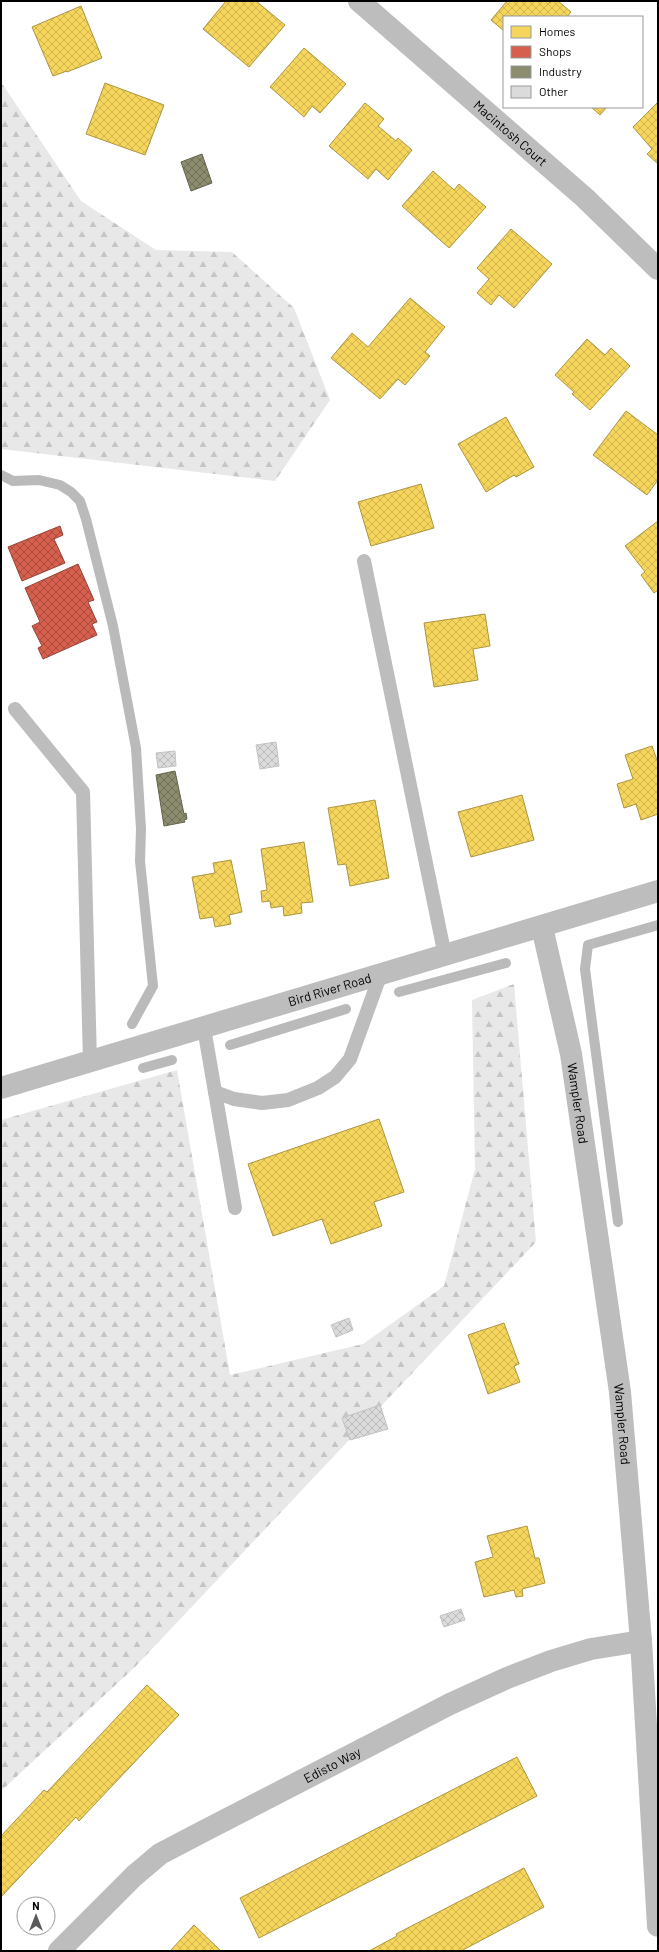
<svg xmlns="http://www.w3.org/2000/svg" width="659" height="1952" viewBox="0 0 659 1952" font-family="Barlow,sans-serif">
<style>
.forest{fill:url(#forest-firs)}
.homes{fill:url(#homes-cross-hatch);stroke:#ac9540}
.shops{fill:url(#shops-cross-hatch);stroke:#964336}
.industry{fill:url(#industry-cross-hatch);stroke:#62624d}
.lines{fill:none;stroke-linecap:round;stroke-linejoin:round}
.stream{stroke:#bababa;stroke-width:10}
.building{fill:url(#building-cross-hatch);stroke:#c3c3c3}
.service{stroke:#bdbdbd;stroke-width:14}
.minor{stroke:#bdbdbd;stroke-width:22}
.tertiary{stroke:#bdbdbd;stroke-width:22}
.labels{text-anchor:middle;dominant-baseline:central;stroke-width:4;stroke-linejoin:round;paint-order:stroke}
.street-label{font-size:13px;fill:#000;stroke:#fff}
</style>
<defs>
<pattern id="forest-firs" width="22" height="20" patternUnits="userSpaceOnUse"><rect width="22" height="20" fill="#e8e8e8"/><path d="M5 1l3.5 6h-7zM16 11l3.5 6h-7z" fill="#c5c5c5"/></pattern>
<pattern id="homes-cross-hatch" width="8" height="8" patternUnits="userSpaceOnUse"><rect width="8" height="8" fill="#f6d55c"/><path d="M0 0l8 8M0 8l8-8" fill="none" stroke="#d1b54e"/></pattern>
<pattern id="shops-cross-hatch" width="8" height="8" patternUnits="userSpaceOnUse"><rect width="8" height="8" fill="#d6604d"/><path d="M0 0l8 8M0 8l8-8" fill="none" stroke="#ab4d3e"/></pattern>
<pattern id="industry-cross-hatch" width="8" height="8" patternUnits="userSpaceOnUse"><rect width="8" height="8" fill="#8c8c6e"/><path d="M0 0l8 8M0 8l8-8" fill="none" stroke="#707058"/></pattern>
<pattern id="building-cross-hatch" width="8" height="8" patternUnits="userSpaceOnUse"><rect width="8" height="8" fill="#dbdbdb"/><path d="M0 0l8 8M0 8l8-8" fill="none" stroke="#bababa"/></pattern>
</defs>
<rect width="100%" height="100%" fill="#fff"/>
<g class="forest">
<path d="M1,82l80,119 75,49 76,2 62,56 36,92 -55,81 -274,-32z"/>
<path d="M514,984l22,258 -401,425 -134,124v-671l176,-50 53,305 133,-31 81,-58 31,-117 -3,-169z"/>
</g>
<g class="homes">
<path d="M226,1h30l29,24 -36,42 -46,-38z"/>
<path d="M507,1h41l2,2 2,-2h6l13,11 -4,5h-63v14l-13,-11z"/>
<path d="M81,6l21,52 -35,14v-1l-14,5 -21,-49z"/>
<path d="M304,48l42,36 -26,29 -8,-7 -8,11 -34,-30z"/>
<path d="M105,83l59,22 -19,50 -59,-21z"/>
<path d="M658,102v62l-11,-10 5,-5 -19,-22z"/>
<path d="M365,103l19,16 -6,7 18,15 2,-3 14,12 -24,30 -12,-11 -8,10 -39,-33z"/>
<path d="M591,107h16l-7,8z"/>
<path d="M433,171l21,19 5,-6 27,23 -37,41 -47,-42z"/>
<path d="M511,229l41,35 -38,44 -15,-13 -8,10 -14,-12 12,-14 -12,-11z"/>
<path d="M410,298l35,29 -20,25 5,4 -25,29 -7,-6 -18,20 -49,-41 21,-25 16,14z"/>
<path d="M587,339l18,16 6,-7 19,18 -40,44 -18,-16 2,-2 -19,-17z"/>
<path d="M626,411l32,24v45l-11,15 -54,-40z"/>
<path d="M506,417l28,50 -18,10 -2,-2 -28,17 -28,-48z"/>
<path d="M421,484l13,44 -63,18 -13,-44z"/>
<path d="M658,521v69l-4,3 -13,-18 4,-3 -20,-26z"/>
<path d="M485,614l5,32 -17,3 5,31 -44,7 -10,-64z"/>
<path d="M652,746l5,14h1v54l-17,6 -5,-16 -12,4 -7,-24 16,-5 -8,-24z"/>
<path d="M522,795l12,45 -63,17 -13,-45z"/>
<path d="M375,800l14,78 -39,8 -4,-22 -8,1 -10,-57z"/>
<path d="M304,842l9,60 -12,1 1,10 -18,3 -1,-10 -12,2 -1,-7 -8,1 -1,-11 6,-1 -6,-41z"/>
<path d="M231,860l11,52 -13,3 2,9 -16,3 -2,-10 -13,2 -8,-42 23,-4 -2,-10z"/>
<path d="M379,1119l25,73 -30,10 8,24 -51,18 -9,-25 -49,17 -25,-72z"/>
<path d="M504,1323l15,41 -5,2 6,16 -32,12 -20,-59z"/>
<path d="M527,1526l8,32h4l6,25 -23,6 1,7 -7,1 -2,-7 -30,7 -9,-35 18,-5 -6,-21z"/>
<path d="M147,1685l32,30 -100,106 -3,-4 -75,80v-61l43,-46 3,2z"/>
<path d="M517,1757l20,39 -278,142 -19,-40z"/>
<path d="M524,1868l20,39 -83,44h-92l28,-15 -1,-2z"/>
<path d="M194,1925l27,26h-51z"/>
</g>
<g class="shops">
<path d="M60,526l3,9 -9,4 11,24 -43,18 -14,-34z"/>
<path d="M78,564l16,36 -6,2 9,20 -5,2 5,11 -54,24 -5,-11 4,-2 -10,-20 8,-4 -15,-34z"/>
</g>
<g class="industry">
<path d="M202,154l10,29 -21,8 -10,-29z"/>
<path d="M175,771l9,43 2,-1 1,6 -3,1 1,2 -21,4 -8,-51z"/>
</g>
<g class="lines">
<g class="stream">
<path d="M1,475l12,6 26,-1 21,5 11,7 9,9 6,18 27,107 23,122 5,81 -1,32 13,125 -21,38"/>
<path d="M399,992l107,-29"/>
<path d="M230,1045l116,-36"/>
<path d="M143,1068l29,-8"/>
<path d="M618,1222l-33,-253 3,-24 70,-20"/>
</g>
</g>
<g class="building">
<path d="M276,742l3,24 -19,3 -4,-24z"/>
<path d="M175,751l1,15 -18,2 -2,-15z"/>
<path d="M349,1318l4,12 -17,7 -5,-12z"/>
<path d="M380,1405l8,24 -38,11 -8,-22z"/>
<path d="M461,1609l4,11 -21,7 -4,-11z"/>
</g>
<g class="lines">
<g class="service">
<path d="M364,561l81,395"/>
<path d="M15,709l68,83 7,270"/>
<path d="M204,1028l31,180"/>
<path d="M215,1092l19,7 28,4 26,-3 30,-12 17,-11 15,-18 30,-83"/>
</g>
<g class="minor">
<path id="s1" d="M359,1l226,197 73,71"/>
<path id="s2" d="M542,927l29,127 49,338 21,249 17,285"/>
<path id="s3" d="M59,1951l75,-75 26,-22 42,-22 248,-128 57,-26 44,-17 40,-12 50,-8"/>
</g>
<path class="tertiary" id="s4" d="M1,1088l657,-197"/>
</g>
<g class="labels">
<g class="street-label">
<text stroke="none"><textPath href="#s1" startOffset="201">Macintosh Court</textPath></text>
<text stroke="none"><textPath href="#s4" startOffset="343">Bird River Road</textPath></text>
<text stroke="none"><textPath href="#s2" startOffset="180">Wampler Road</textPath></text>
<text stroke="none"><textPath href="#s2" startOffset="504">Wampler Road</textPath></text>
<text stroke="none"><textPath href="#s3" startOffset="334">Edisto Way</textPath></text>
</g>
</g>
<rect width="659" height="1952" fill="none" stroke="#000000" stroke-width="4"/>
<rect x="503" y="16" width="140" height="92" fill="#ffffff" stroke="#999999"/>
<rect x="511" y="26" width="20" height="12" fill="#f6d55c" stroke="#999999"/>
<text x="539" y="36" font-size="12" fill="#000000">Homes</text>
<rect x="511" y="46" width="20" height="12" fill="#d6604d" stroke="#999999"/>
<text x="539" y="56" font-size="12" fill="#000000">Shops</text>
<rect x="511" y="66" width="20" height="12" fill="#8c8c6e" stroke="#999999"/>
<text x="539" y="76" font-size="12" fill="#000000">Industry</text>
<rect x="511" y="86" width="20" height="12" fill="#dbdbdb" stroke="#999999"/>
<text x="539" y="96" font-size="12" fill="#000000">Other</text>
<g transform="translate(36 1916)"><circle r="19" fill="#ffffff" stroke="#999999"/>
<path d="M0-3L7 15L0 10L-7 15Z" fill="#595959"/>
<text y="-6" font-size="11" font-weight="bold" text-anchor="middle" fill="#000000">N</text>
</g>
</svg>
